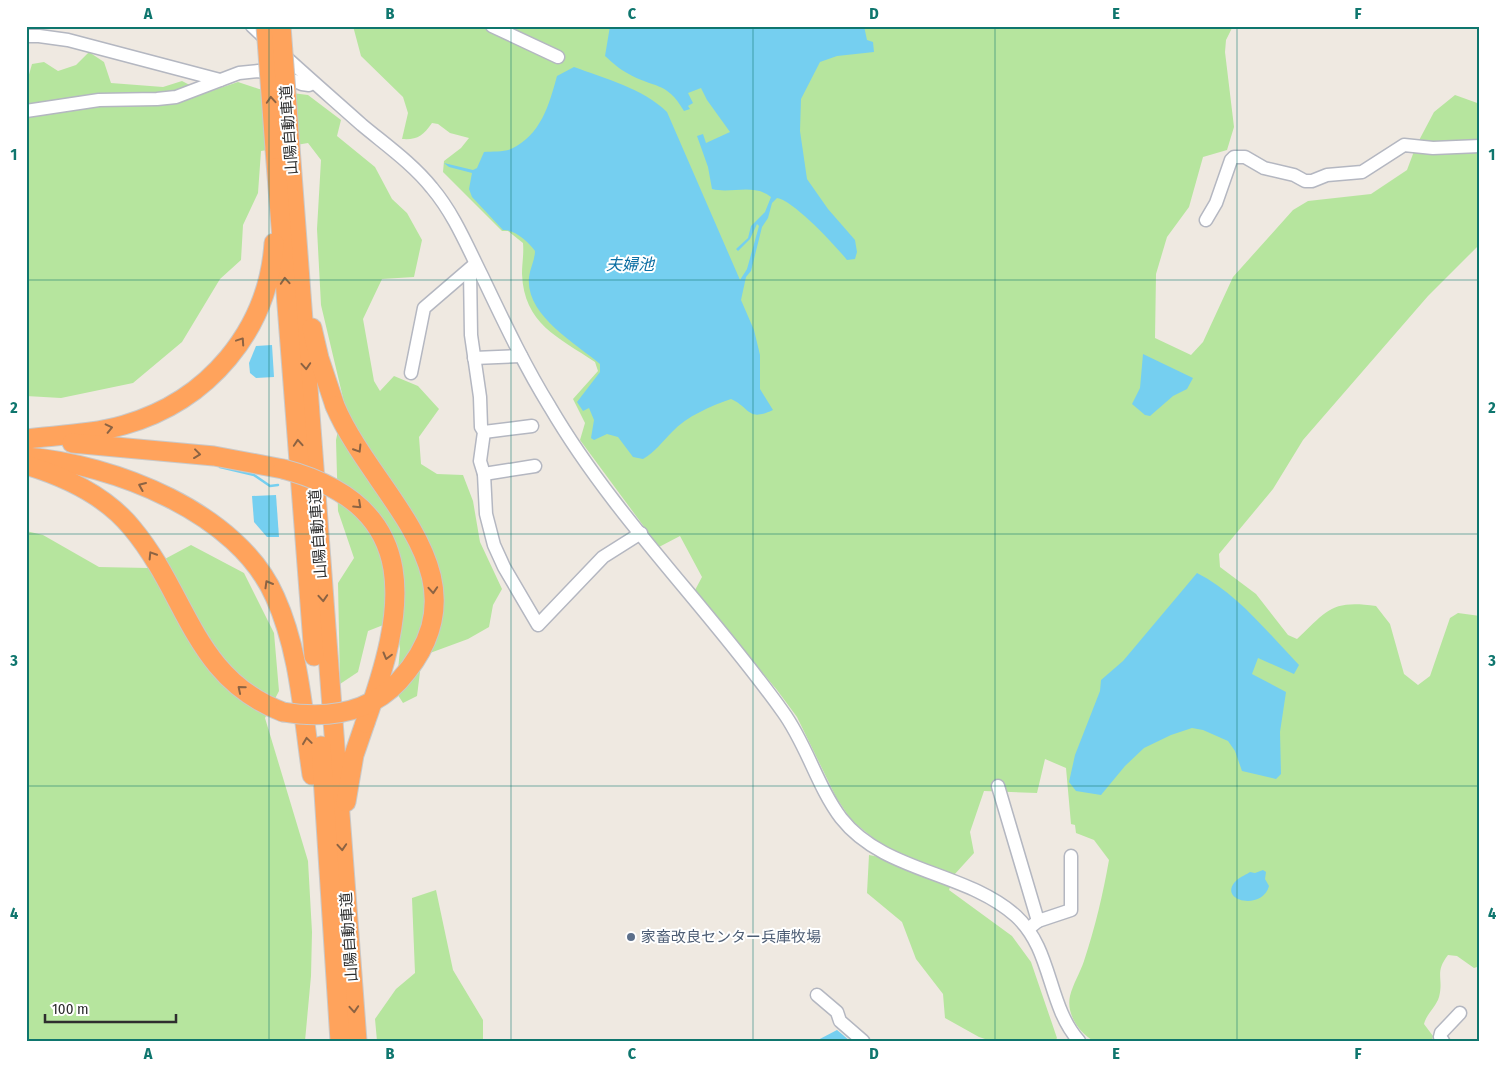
<svg xmlns="http://www.w3.org/2000/svg" width="1506" height="1067" viewBox="0 0 1506 1067" font-family="'Fira Sans Condensed','Noto Sans JP',sans-serif">
<style>
.green{fill:#b6e59e}
.water{fill:#75cff0}
.lines{fill:none;stroke-linecap:round;stroke-linejoin:round}
.stream{stroke:#75cff0;stroke-width:2.5}
.minor-casing{stroke:#b4b7c1;stroke-width:15}
.highway-casing{stroke:#c9c9c9;stroke-width:21}
.minor{stroke:#fff;stroke-width:12}
.highway{stroke:#ffa35c;stroke-width:19}
.highway-bridge-casing{stroke:#c9c9c9;stroke-width:21;stroke-linecap:butt}
.highway-bridge{stroke:#ffa35c;stroke-width:19}
.oneway{stroke:#8c6343}
.grid{fill:none;stroke:#0f766e;stroke-width:1;stroke-opacity:0.55}
.service-dot{fill:#5c6f8a;stroke:#fff;stroke-width:2}
.labels{text-anchor:middle;dominant-baseline:central;stroke-width:4;stroke-linejoin:round;paint-order:stroke}
.street-label{font-size:15px;fill:#2e2e2e;stroke:#fff}
.service-label{font-size:15px;fill:#4e5e75;stroke:#fff;text-anchor:start}
.water-label{font-size:16px;font-style:italic;fill:#0d6fa3;stroke:#fff}
.neatline{fill:none;stroke:#0f766e;stroke-width:2}
.grid-label{font-size:16px;text-anchor:middle;font-weight:bold;fill:#0f766e}
</style>
<rect width="100%" height="100%" fill="#efe9e1"/>
<g class="green">
<path d="M353,26h880l-7,14 -1,12 9,75 -7,23 -24,7 -14,50 -22,30 -11,37 -1,64 36,17 12,-13 30,-65 60,-67 15,-9 63,-7 36,-24 9,-24 18,-34 21,-17 25,9v140l-52,52 -125,144 -30,49 -54,65 1,13 36,27 32,41 9,4c31,-29 34,-39 79,-33l14,18 14,50 14,11 12,-9 20,-58 8,-5 22,3v350l-6,2 -17,-12 -9,-1c-14,18 -4,23 -9,42 -3,10 -12,16 -15,27l9,12 -1,5h-338c-15,-8 -28,-27 -24,-45 3,-12 10,-23 14,-35 11,-33 19,-67 25,-101l-15,-20 -18,-7 -1,-8 -4,-1 -5,-56 -21,-9 -8,34 -53,-2 -14,41 4,21 -20,22 -5,15 63,46 19,26 26,76 -2,3h-64l-12,-4 -34,-19 -2,-24 -27,-35 -14,-37 -35,-29 2,-38 21,4 -7,-13 -32,-26 -15,-23 -39,-80 -20,-27 -83,-98 8,-15 -22,-41 -21,11 -79,-107 5,-17 -12,-24 25,-28 -3,-9c-37,-25 -71,-38 -73,-88 0,-11 2,-20 1,-31l-15,-12h-6l-59,-59 1,-11 17,-13 8,-10 -19,-5 -12,-9 -6,-1c-9,13 -15,17 -30,16l6,-26 -5,-16 -42,-41z"/>
<path d="M89,52l15,10 7,21 52,4 19,-6 23,12 33,-11 21,7 49,6 33,25 -4,16 38,31 17,32 15,14 15,27 -8,37 -32,2 -19,40 11,62 6,10 14,-15 24,10 21,23 -20,28 2,27 16,10 26,1 10,26 7,41 22,47 -9,16 -4,22 -21,12 -38,14 -9,11 -4,32 -14,7 -7,-11 4,-43 -4,-29 -28,11 -10,41 -18,12 -2,-101 16,-25 -16,-47 -2,-71 8,-38 -23,-97 -4,-76 4,-69 -13,-17 -47,8 -3,42 -15,32 -2,35 -21,19 -38,63 -49,41 -72,15 -35,-2v-311l6,-21 12,-2 14,9 18,-6z"/>
<path d="M26,531l17,4 56,32 49,1 43,-23 53,28 30,60 5,58 -14,27 43,143 4,71 -1,44 -6,65h-279z"/>
<path d="M436,890l17,80 30,50v21h-106l-2,-22 21,-30 19,-16 -3,-75z"/>
</g>
<g class="water">
<path d="M610,26h254l3,14 6,2 1,10 -37,4 -17,6 -19,37 -1,32 7,48 21,30 27,31 2,12 -2,7 -8,1c-11,-14 -54,-60 -70,-62l-5,5 -4,15 -6,9 -11,44 -5,6 -5,23 13,30 6,25v34l13,21c-26,12 -22,-2 -42,-11 -20,7 -44,17 -59,33 -10,10 -17,20 -29,27l-10,-2 -15,-20 -11,-3 -13,6 -3,-2 3,-18 -5,-12 -6,3 -6,-9 23,-30v-8c-25,-21 -75,-49 -71,-87 1,-9 6,-17 6,-26 -6,-9 -21,-22 -32,-21l-31,-33 -3,-8 3,-16 -23,-6 -5,-4 29,7 4,-2 7,-16c8,-1 20,0 27,-3 30,-14 38,-44 46,-73l17,-9c30,11 70,22 93,45l73,168 7,-11 12,-43 -2,-2 -7,15 -12,12 -2,-2 12,-11 3,-12 14,-14 6,-15c-17,-14 -40,-3 -59,-8l-4,-22 -11,-31 6,-2 3,9 24,-11 -23,-32 -6,-12 -13,5 5,10 -5,3 2,3 -6,2c-18,-31 -30,-22 -57,-38 -8,-4 -15,-11 -22,-17z"/>
<path d="M272,345l2,32 -18,1 -6,-5 -1,-10 7,-17z"/>
<path d="M1143,354l50,24 -6,11 -14,7 -23,20 -5,-1 -13,-11 8,-16z"/>
<path d="M276,495l3,42h-12l-13,-15 -2,-26z"/>
<path d="M1197,573c40,20 71,60 102,92l-5,9 -36,-16 -6,16 34,18 -6,40 1,42 -5,5 -34,-8 -7,-20 -7,-10 -25,-11 -11,-2 -21,7 -27,13 -19,18 -24,29 -25,-4 -7,-9 6,-27 25,-64 1,-11 22,-19z"/>
<path d="M1263,870l3,2 -1,7 4,7c-6,24 -49,16 -35,-3 5,-6 10,-7 16,-11l5,1z"/>
<path d="M837,1030l13,11h-34z"/>
</g>
<g class="lines">
<path class="stream" d="M220,467l34,8 16,11 8,-1"/>
<g class="minor-casing">
<g id="minor">
<path d="M252,26c36,34 73,66 110,99 24,20 51,39 70,63 22,26 35,58 50,88 21,44 42,89 68,131 65,111 159,201 233,305 24,33 34,74 58,106 43,55 125,53 175,98 37,34 31,89 63,125"/>
<path d="M492,26l66,31"/>
<path d="M26,36h13l29,4 152,40"/>
<path d="M26,111l73,-11 58,-1 19,-2 63,-24 19,-2 23,4 21,9 7,1 4,-2"/>
<path d="M1206,220l10,-17 15,-43 3,-3h11l19,11 30,7 11,6h7l15,-6 35,-3 42,-27 29,3 47,-2"/>
<path d="M470,270l1,65 9,62 1,30 3,5 -4,29 4,13 2,40 8,31 10,22 34,58 65,-68 38,-24"/>
<path d="M474,358l47,-2"/>
<path d="M411,373l13,-65 50,-43"/>
<path d="M484,432l48,-6"/>
<path d="M484,474l51,-8"/>
<path d="M998,786l40,135 -10,8"/>
<path d="M1038,921l33,-11v-54"/>
<path d="M817,995l20,17 3,9 23,20"/>
<path d="M1443,1041l-3,-4 1,-4 19,-20"/>
</g>
</g>
<g class="highway-casing">
<g id="highway">
<path d="M290,147l67,894"/>
<path d="M275,149l39,507"/>
<path d="M312,328l7,30 16,48"/>
<path d="M26,439c33,-4 67,-5 98,-14 84,-24 144,-94 150,-182"/>
<path d="M72,443l142,13 69,13"/>
<path d="M26,457c87,7 212,55 249,140 25,55 28,119 37,178"/>
<path d="M29,466c39,12 77,30 103,62 56,67 61,150 151,184"/>
<path d="M321,746l19,295"/>
<path d="M346,802l8,-47 11,-32"/>
</g>
</g>
<use href="#minor" class="minor"/>
<use href="#highway" class="highway"/>
<g class="highway-bridge-casing">
<g id="highway-bridge">
<path d="M266,26l9,123"/>
<path d="M281,26l9,121"/>
<path d="M283,469c144,38 122,143 82,254"/>
<path d="M283,712c42,7 85,2 116,-31 94,-104 -25,-183 -64,-275"/>
</g>
</g>
<use href="#highway-bridge" class="highway-bridge"/>
</g>
<defs><path id="oneway-chevron" d="M-2-3.5L2.5 0L-2 3.5" fill="none" stroke-width="1.6" stroke-linecap="round" stroke-linejoin="round" transform="scale(1.25)"/></defs>
<g class="oneway">
<use href="#oneway-chevron" transform="translate(271 100) rotate(-94)"/>
<use href="#oneway-chevron" transform="translate(285 281) rotate(-94)"/>
<use href="#oneway-chevron" transform="translate(241 341) rotate(-56)"/>
<use href="#oneway-chevron" transform="translate(306 366) rotate(86)"/>
<use href="#oneway-chevron" transform="translate(109 428) rotate(-13)"/>
<use href="#oneway-chevron" transform="translate(298 443) rotate(-94)"/>
<use href="#oneway-chevron" transform="translate(358 449) rotate(58)"/>
<use href="#oneway-chevron" transform="translate(197 454) rotate(7)"/>
<use href="#oneway-chevron" transform="translate(142 486) rotate(-157)"/>
<use href="#oneway-chevron" transform="translate(358 505) rotate(43)"/>
<use href="#oneway-chevron" transform="translate(152 555) rotate(-122)"/>
<use href="#oneway-chevron" transform="translate(268 584) rotate(-120)"/>
<use href="#oneway-chevron" transform="translate(433 590) rotate(86)"/>
<use href="#oneway-chevron" transform="translate(323 598) rotate(86)"/>
<use href="#oneway-chevron" transform="translate(387 656) rotate(105)"/>
<use href="#oneway-chevron" transform="translate(241 689) rotate(-140)"/>
<use href="#oneway-chevron" transform="translate(307 741) rotate(-98)"/>
<use href="#oneway-chevron" transform="translate(342 847) rotate(86)"/>
<use href="#oneway-chevron" transform="translate(354 1009) rotate(86)"/>
</g>
<path class="grid" d="M269,26v1015M511,26v1015M753,26v1015M995,26v1015M1237,26v1015M26,280h1454M26,534h1454M26,786h1454"/>
<circle class="service-dot" cx="631" cy="937" r="5"/>
<g class="labels">
<g class="street-label">
<text transform="translate(289 130) rotate(-94)">山陽自動車道</text>
<text transform="translate(318 534) rotate(-94)">山陽自動車道</text>
<text transform="translate(349 937) rotate(-94)">山陽自動車道</text>
</g>
<g class="service-label">
<text x="641" y="937">家畜改良センター兵庫牧場</text>
</g>
<g class="water-label">
<text x="630" y="264">夫婦池</text>
</g>
</g>
<rect width="1506" height="1067" fill="none" stroke="#ffffff" stroke-width="55"/>
<path d="M45 1014v8h131v-8" fill="none" stroke="#2e2e2e" stroke-width="2.5"/>
<text x="52" y="1014" font-size="15" fill="#2e2e2e" stroke="#ffffff" stroke-width="4" paint-order="stroke">100 m</text>
<rect x="28" y="28" width="1450" height="1012" class="neatline"/>
<g class="grid-label">
<text x="148" y="19">A</text>
<text x="390" y="19">B</text>
<text x="632" y="19">C</text>
<text x="874" y="19">D</text>
<text x="1116" y="19">E</text>
<text x="1358" y="19">F</text>
<text x="14" y="160">1</text>
<text x="1492" y="160">1</text>
<text x="14" y="413">2</text>
<text x="1492" y="413">2</text>
<text x="14" y="666">3</text>
<text x="1492" y="666">3</text>
<text x="14" y="919">4</text>
<text x="1492" y="919">4</text>
<text x="148" y="1059">A</text>
<text x="390" y="1059">B</text>
<text x="632" y="1059">C</text>
<text x="874" y="1059">D</text>
<text x="1116" y="1059">E</text>
<text x="1358" y="1059">F</text>
</g>
</svg>
